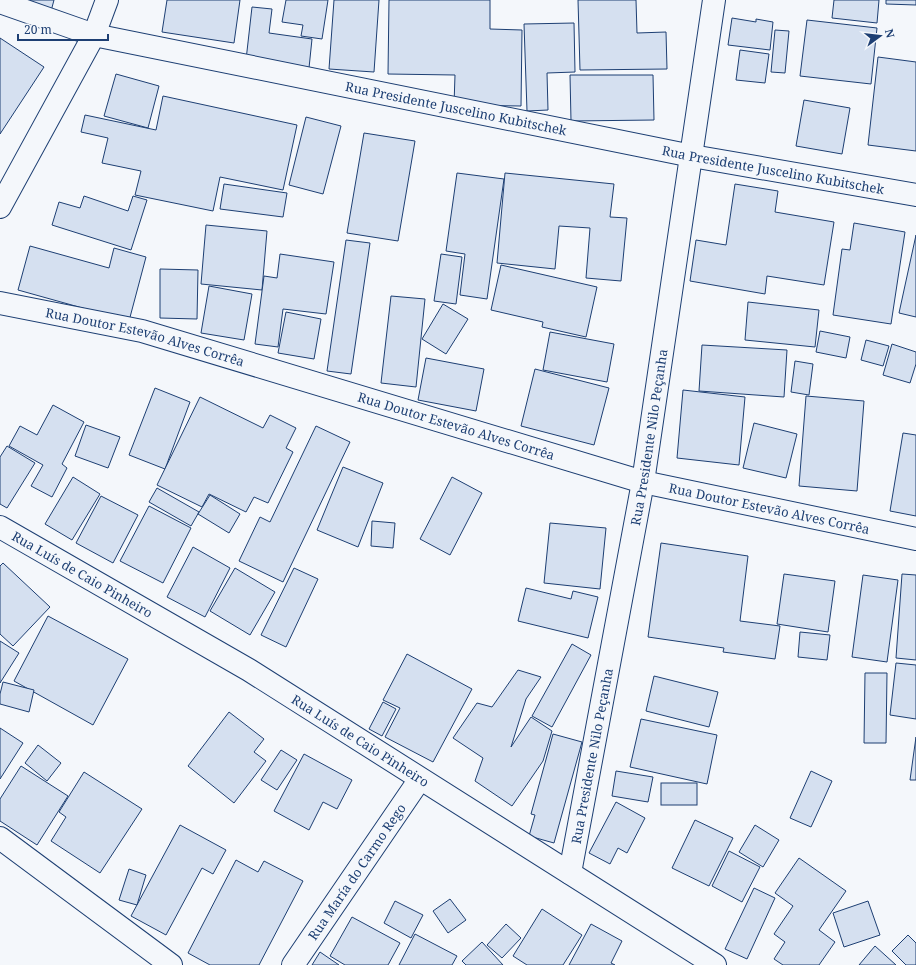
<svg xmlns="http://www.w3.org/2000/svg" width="916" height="965" viewBox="0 0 916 965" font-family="'Noto Serif',serif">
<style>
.building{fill:#d5e0f0;stroke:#1d3f73}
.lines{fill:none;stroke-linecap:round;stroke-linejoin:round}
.minor-casing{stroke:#1d3f73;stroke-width:24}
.major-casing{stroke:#1d3f73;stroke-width:24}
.minor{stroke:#f4f7fb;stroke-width:22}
.major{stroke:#f4f7fb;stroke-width:22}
.labels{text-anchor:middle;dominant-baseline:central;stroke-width:3;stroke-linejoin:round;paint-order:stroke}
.street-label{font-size:13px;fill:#1d3f73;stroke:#f4f7fb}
</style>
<rect width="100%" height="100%" fill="#f4f7fb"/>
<g class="building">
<path d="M2,0h52l-4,15z"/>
<path d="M167,0h73l-6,43 -72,-11z"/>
<path d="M286,0h42l-6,39 -21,-3 2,-11 -21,-3z"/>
<path d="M334,0h45l-5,72 -45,-3z"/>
<path d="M389,0h101v29l32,1 -1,76 -67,-1 1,-30 -67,-1z"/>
<path d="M578,0h58l1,33 29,-1 1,37 -87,1z"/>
<path d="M834,0h45l-2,23 -45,-5z"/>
<path d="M886,0h30v5l-30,-1z"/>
<path d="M252,7l20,2 -3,24 43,6 -3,29 -63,-8z"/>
<path d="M732,18l24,4v-3l17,3 -3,28 -42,-5z"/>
<path d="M807,20l70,8 -6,56 -71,-8z"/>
<path d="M574,23l1,49 -28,1 1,37 -21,1 -3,-87z"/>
<path d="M775,30l14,1 -4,42 -14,-1z"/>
<path d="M0,38l44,29 -44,67z"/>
<path d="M740,50l29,4 -4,29 -29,-3z"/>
<path d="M878,57l38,5v89l-48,-6z"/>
<path d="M116,74l43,12 -11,42 -44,-12z"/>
<path d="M570,75h83l1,45 -83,1z"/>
<path d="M163,96l134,29 -14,65 -63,-13 -7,34 -78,-16 6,-24 -39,-8 6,-25 -27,-6 4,-17 71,15z"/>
<path d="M804,100l46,8 -8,46 -46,-8z"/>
<path d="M306,117l35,9 -18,68 -34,-9z"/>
<path d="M364,133l51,8 -17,100 -51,-8z"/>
<path d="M457,173l47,6 -17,120 -27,-4 5,-41 -19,-3z"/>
<path d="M505,173l109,11 -4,33 17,1 -6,63 -35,-3 4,-50 -31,-2 -4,43 -58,-6z"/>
<path d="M224,184l63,9 -4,24 -63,-8z"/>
<path d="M735,184l43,7 -3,21 59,10 -10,63 -57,-9 -2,18 -75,-13 6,-41 30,5z"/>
<path d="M84,196l44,15 5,-15 14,4 -16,50 -79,-25 7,-23 21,6z"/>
<path d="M854,223l51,9 -14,92 -58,-9 9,-66 8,1z"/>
<path d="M206,225l61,6 -5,59 -61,-6z"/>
<path d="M916,235v82l-17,-4z"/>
<path d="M346,240l24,3 -19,131 -24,-3z"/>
<path d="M30,246l79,22 5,-20 32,9 -17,64 -111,-31z"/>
<path d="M280,254l54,8 -8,52 -43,-5 -5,38 -23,-3 9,-68 13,2z"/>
<path d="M441,254l21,3 -6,47 -22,-3z"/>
<path d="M501,265l96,22 -11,50 -44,-10 1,-5 -52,-12z"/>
<path d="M160,269l38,1 -1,49 -37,-1z"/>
<path d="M209,286l43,8 -8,46 -43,-7z"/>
<path d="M391,296l34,3 -9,88 -35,-4z"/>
<path d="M748,302l71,8 -4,37 -70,-7z"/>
<path d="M443,304l25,15 -22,35 -24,-15z"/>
<path d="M286,312l35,7 -7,40 -36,-6z"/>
<path d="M820,331l30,6 -4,21 -30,-6z"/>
<path d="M550,332l64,12 -7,38 -64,-12z"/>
<path d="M866,340l23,6 -6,20 -22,-6z"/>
<path d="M892,344l24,8v12l-6,19 -27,-8z"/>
<path d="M702,345l85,5 -3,47 -85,-6z"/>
<path d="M426,358l58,11 -8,42 -58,-11z"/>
<path d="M795,361l18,3 -4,31 -18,-3z"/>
<path d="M535,369l74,19 -15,57 -73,-19z"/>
<path d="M155,388l35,14 -25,67 -36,-14z"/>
<path d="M683,390l62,7 -6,68 -62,-7z"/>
<path d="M806,396l58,5 -7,90 -58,-5z"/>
<path d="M200,397l63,31 7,-13 26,13 -10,20 7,4 -25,51 -14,-6 -8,15 -37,-18 -7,13 -45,-22z"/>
<path d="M53,405l31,17 -22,42 5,4 -15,29 -21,-11 12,-21 -34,-19 11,-20 17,9z"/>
<path d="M754,423l43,11 -11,44 -43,-10z"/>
<path d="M86,425l34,12 -12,31 -33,-12z"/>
<path d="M316,426l34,16 -67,140 -44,-21 21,-44 10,5z"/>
<path d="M903,433l13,2v81l-26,-5z"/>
<path d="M7,446l28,17 -28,45 -7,-4v-47z"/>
<path d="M343,467l40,16 -25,64 -41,-17z"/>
<path d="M73,477l27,17 -28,46 -27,-16z"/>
<path d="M452,477l30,16 -32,62 -30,-16z"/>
<path d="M157,488l42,24 -8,14 -42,-24z"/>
<path d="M210,495l30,19 -11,19 -31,-19z"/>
<path d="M101,496l37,19 -25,48 -37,-20z"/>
<path d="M149,506l42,22 -28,55 -43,-22z"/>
<path d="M372,521l23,2 -2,25 -22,-2z"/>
<path d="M550,523l56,5 -6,61 -56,-6z"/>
<path d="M661,543l87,13 -8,65 40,5 -5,33 -52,-7 1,-4 -76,-11z"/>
<path d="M193,547l37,21 -25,49 -38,-20z"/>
<path d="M3,563l47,44 -37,39 -13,-12v-68z"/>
<path d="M235,568l40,24 -25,43 -40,-24z"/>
<path d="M294,568l24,11 -32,68 -25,-12z"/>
<path d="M784,574l51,7 -7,51 -51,-8z"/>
<path d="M902,574l14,1v85l-20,-2z"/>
<path d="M863,575l35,5 -11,82 -35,-5z"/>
<path d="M526,588l45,11 2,-8 25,6 -10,41 -70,-17z"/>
<path d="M48,616l80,43 -35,66 -79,-44z"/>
<path d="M800,632l30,3 -3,25 -29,-3z"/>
<path d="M0,641l19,12 -19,30z"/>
<path d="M572,644l19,11 -39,72 -20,-11z"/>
<path d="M407,654l65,35 -39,73 -48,-25 15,-29 -17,-8z"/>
<path d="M896,663l20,2v54l-26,-4z"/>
<path d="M518,670l23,7 -15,22 -15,48 20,-30 21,14 -9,30 -31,45 -37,-25 8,-23 -30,-20 24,-35 15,4z"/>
<path d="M865,673h22l-1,70h-22z"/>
<path d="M654,676l64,16 -9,35 -63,-16z"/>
<path d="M3,682l31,8 -5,22 -29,-8v-10z"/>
<path d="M383,702l13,7 -14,27 -13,-7z"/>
<path d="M229,712l35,27 -10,13 12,9 -32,42 -46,-37z"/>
<path d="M641,719l76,16 -10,49 -77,-17z"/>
<path d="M0,728l23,15 -23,36z"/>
<path d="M553,734l29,8 -28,101 -25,-7 6,-21 -4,-1z"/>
<path d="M916,737v43h-6z"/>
<path d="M38,745l23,18 -14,18 -22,-18z"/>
<path d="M281,750l16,10 -20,30 -16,-10z"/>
<path d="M304,754l48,26 -15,29 -14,-7 -14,28 -35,-19z"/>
<path d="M21,766l47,30 -31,49 -37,-24v-22z"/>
<path d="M616,771l37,6 -5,25 -36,-6z"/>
<path d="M811,771l21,10 -21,46 -21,-9z"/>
<path d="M84,772l58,37 -42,64 -49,-32 15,-24 -7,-5z"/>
<rect x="661" y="783" width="36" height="22"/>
<path d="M616,802l29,16 -18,35 -9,-5 -8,16 -21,-11z"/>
<path d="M695,820l38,18 -24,48 -37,-18z"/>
<path d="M180,825l46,25 -13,24 -11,-6 -36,67 -35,-19z"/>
<path d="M755,825l24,15 -16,27 -24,-15z"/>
<path d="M729,851l31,16 -18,35 -30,-16z"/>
<path d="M799,858l47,33 -27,39 16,12 -16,23h-36l-9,-6 11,-17 -11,-8 19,-28 -18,-13z"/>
<path d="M236,860l22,12 6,-11 39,20 -44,84h-49l-22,-12z"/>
<path d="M129,869l17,6 -9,30 -18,-5z"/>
<path d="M754,888l21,10 -28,61 -22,-10z"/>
<path d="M450,899l16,21 -18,13 -15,-22z"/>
<path d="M395,901l28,14 -12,23 -27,-15z"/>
<path d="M868,901l12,34 -36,12 -11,-34z"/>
<path d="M542,909l40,26 -19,30h-36l-14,-9z"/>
<path d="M352,917l48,26 -12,22h-43l-15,-9z"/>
<path d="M506,924l15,14 -19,20 -15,-13z"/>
<path d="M591,924l31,17 -11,22 4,2h-46z"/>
<path d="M415,934l42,22 -5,9h-53z"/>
<path d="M908,935l8,8v22h-10l-14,-14z"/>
<path d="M482,942l21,23h-37l-4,-4z"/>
<path d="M875,946l21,19h-37z"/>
<path d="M320,952l19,13h-27z"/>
</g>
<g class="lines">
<g class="minor-casing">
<g id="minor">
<path id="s1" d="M0,2l94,33 598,121 224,39"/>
<path d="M0,207l94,-172 13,-35"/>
<path id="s2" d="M0,303l142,28 501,151 273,57"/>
<path id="s3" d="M0,527l249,143 466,295"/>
<path id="s4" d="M570,873l73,-391 71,-482"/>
<path id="s5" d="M293,965l127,-186"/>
</g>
</g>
<g class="major-casing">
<path id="major" d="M0,838l171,127"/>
</g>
<use href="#minor" class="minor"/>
<use href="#major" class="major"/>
</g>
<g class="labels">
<g class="street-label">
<text stroke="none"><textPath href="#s1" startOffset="469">Rua Presidente Juscelino Kubitschek</textPath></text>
<text stroke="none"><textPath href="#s1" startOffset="792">Rua Presidente Juscelino Kubitschek</textPath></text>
<text stroke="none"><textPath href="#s2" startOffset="149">Rua Doutor Estevão Alves Corrêa</textPath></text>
<text stroke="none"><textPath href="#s2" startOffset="473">Rua Doutor Estevão Alves Corrêa</textPath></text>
<text stroke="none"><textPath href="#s4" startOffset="443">Rua Presidente Nilo Peçanha</textPath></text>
<text stroke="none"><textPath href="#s2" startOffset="797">Rua Doutor Estevão Alves Corrêa</textPath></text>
<text stroke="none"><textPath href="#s3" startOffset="95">Rua Luís de Caio Pinheiro</textPath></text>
<text stroke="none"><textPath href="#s3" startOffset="419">Rua Luís de Caio Pinheiro</textPath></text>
<text stroke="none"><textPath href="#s4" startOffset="119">Rua Presidente Nilo Peçanha</textPath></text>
<text stroke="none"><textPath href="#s5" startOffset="113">Rua María do Carmo Rego</textPath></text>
</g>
</g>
<g transform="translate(880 36) rotate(75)" stroke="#f4f7fb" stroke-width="3" paint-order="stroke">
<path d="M0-3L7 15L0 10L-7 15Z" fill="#1d3f73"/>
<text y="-6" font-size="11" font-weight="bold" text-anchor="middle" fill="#1d3f73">N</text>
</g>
<path d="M18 34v6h90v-6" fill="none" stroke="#1d3f73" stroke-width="2"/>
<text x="24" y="34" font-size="12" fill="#1d3f73" stroke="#f4f7fb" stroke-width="3" paint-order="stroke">20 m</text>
</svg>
